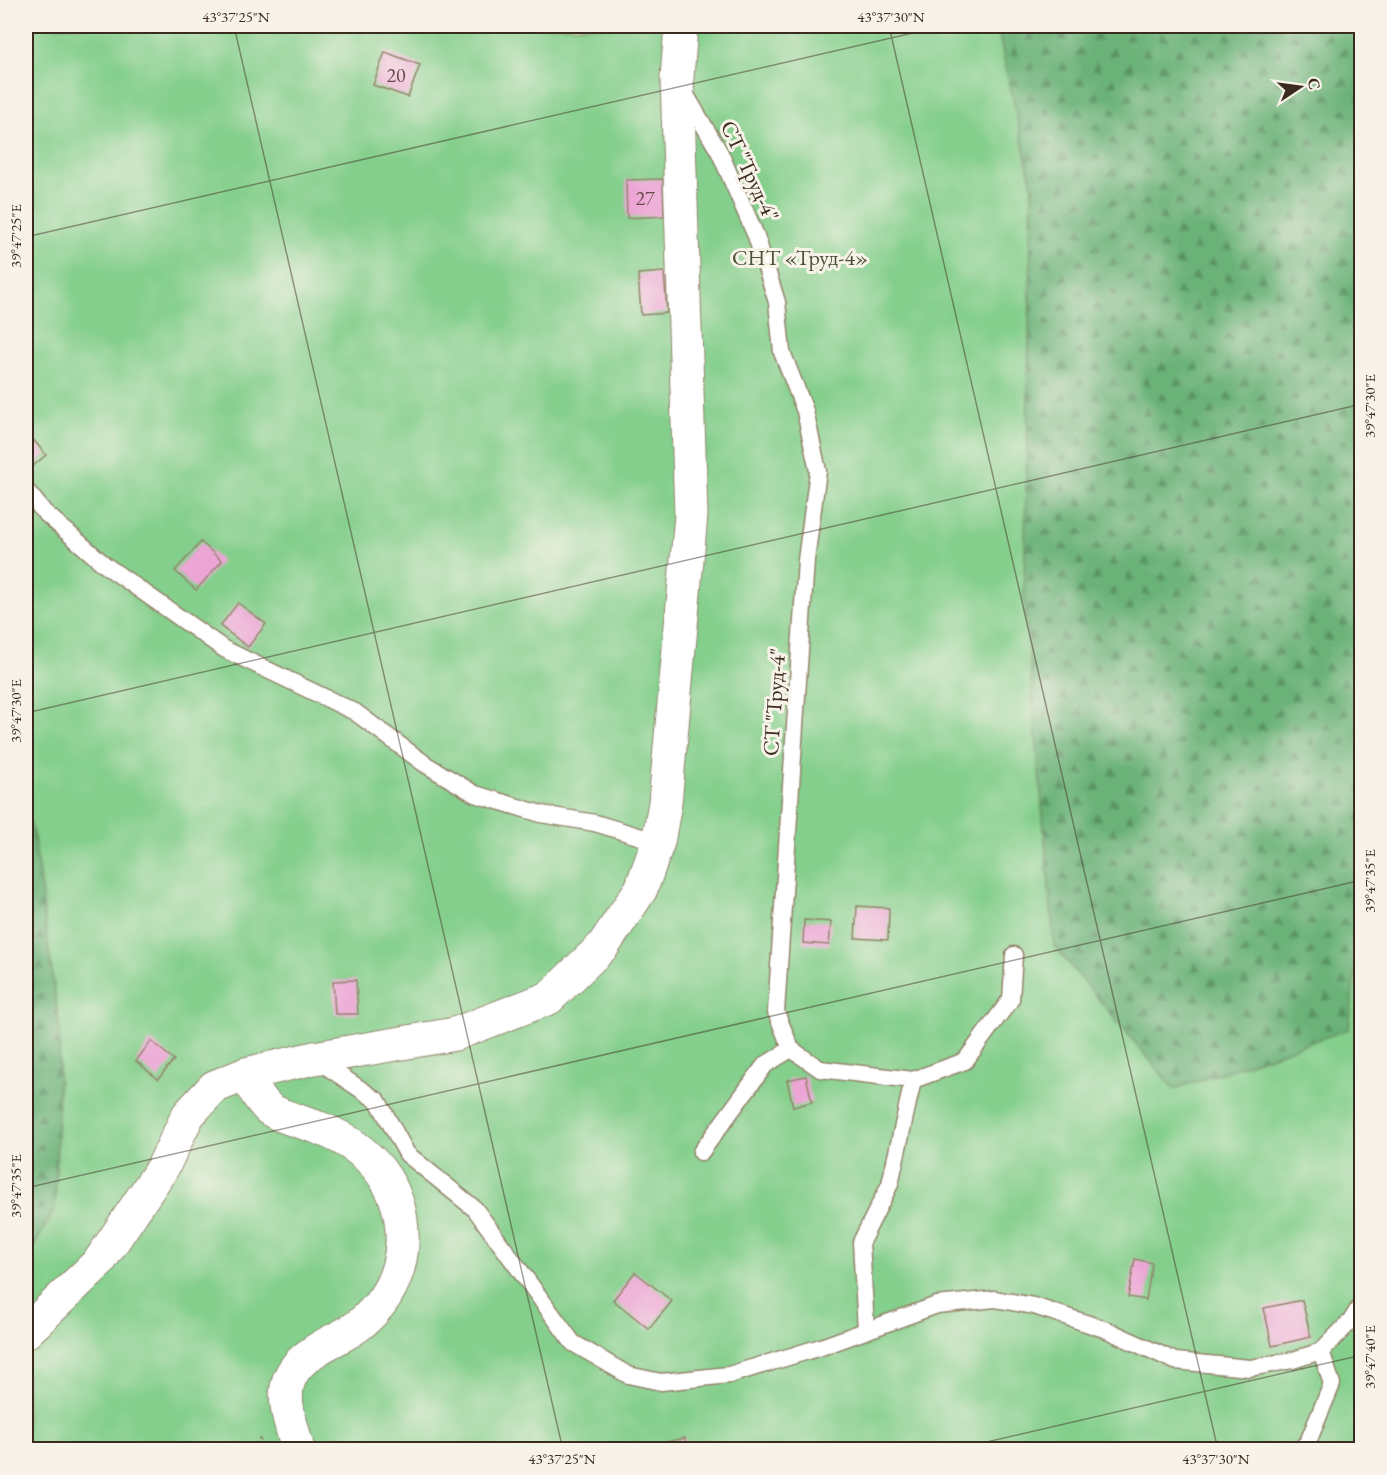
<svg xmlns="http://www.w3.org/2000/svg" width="1387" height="1475" viewBox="0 0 1387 1475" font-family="'EB Garamond',serif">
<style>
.forest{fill:url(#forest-firs);stroke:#536e4b;stroke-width:1.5}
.garden{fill:#84cf8c;stroke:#607c55;stroke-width:1.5}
.building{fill:#eca5d5}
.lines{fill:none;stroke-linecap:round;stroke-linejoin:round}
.lane-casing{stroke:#93846c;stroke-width:19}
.street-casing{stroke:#93846c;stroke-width:35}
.path{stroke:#93846c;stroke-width:4;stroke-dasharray:1.5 4.5;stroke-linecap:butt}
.lane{stroke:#fff;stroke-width:16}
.street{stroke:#fff;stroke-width:33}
.ticks{fill:none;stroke:#3b2a1e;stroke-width:1.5;stroke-opacity:0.45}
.labels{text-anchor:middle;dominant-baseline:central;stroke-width:6;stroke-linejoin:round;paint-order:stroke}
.number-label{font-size:20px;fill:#67494c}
.street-label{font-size:22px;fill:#3b2a1e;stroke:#f7f3e8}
.park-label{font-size:22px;fill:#4d533a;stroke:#f7f3e8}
.neatline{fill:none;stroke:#3b2a1e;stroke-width:2}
.ticks-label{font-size:15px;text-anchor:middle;fill:#3b2a1e}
</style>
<defs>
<pattern id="forest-firs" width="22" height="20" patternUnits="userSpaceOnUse" patternTransform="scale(1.5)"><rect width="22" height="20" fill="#6bb278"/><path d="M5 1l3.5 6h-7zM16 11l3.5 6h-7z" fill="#599162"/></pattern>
</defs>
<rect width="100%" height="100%" fill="#f7f3e8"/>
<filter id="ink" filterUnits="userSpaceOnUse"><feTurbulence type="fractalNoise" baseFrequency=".0167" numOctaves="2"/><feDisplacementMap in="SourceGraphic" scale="12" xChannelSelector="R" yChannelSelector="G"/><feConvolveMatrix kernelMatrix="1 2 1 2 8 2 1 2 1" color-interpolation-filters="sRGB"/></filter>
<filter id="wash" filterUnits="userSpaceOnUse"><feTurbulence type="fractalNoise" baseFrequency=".008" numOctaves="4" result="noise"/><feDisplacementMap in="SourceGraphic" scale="24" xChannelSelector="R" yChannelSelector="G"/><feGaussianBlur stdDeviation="1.35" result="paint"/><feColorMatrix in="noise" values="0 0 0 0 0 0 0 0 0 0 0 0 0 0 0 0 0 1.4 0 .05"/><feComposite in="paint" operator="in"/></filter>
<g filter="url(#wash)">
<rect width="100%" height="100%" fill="#ebdfbb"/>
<g class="forest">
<path d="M997,26h364l1,894 -12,109 -176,60 -120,-143 -30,-351 8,-409z"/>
<path d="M26,813l7,18 27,200 -5,178 -29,52z"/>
</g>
<path class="garden" d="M26,26h971l35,160 -8,409 30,351 120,143 175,-60 12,-109v529h-1335v-188l29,-52 5,-178 -27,-200 -7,-18z"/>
<g id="blocks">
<g class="building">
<path d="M385,52l35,13 -12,32 -35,-12z"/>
<path d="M663,179l1,37 -37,2 -1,-38z"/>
<path d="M664,272l3,41 -26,2 -3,-41z"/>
<path d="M26,431l20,24 -18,15 -2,-4z"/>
<path d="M201,542l21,19 -26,29 -21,-19z"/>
<path d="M238,603l28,21 -18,23 -28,-21z"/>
<path d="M857,906l32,2 -1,32 -33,-2z"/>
<path d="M804,920l27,2 -2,23 -26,-2z"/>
<path d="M356,980l2,34h-23l-2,-33z"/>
<path d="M151,1041l23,19 -16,19 -22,-18z"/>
<path d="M806,1076l6,26 -19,5 -6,-27z"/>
<path d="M1135,1259l17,4 -6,37 -18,-3z"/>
<path d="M635,1272l37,29 -23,28 -36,-29z"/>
<path d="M1302,1300l9,37 -39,9 -8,-38z"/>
<path d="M685,1438l2,12h-20l-1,-8z"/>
</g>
</g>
</g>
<g filter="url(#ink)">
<use href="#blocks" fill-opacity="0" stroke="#93846c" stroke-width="1.5"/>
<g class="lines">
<g class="lane-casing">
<g id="lane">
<path d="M683,90l37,63 36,83 21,66 5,50 23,59 13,60 -12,89 -30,452 15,37 29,20 93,11 52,-19 46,-62 3,-44"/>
<path d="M26,490l18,22 61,53 119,84 131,63 70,52 50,30 66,20 54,9 63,19"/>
<path d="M317,1060l61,41 29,53 68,55 98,134 55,32 33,7 68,-7 92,-28 116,-42 58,-6 39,7 73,24 68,31 75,7 43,-8 28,-9 30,-30 11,-18"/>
<path d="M701,1152l64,-87 26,-16"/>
<path d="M866,1330l-5,-88 29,-58 23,-104"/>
<path d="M1300,1450l8,-8 24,-58 -11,-33"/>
</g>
</g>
<g class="street-casing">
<g id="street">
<path d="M246,1074c6,13 12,24 22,34 10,8 38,15 51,20 51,19 86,59 83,116 -2,33 -17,60 -43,81 -14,11 -32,17 -47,28 -40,27 -24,58 -14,97"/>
<path d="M26,1332l73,-70 64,-95 25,-52 26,-28 32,-13 68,-16 141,-24 94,-36 54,-52 38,-57 17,-47 7,-39 26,-288 -14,-437 4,-52"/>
</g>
</g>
<path class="path" d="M253,1450l9,-14"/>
<use href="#lane" class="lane"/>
<use href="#street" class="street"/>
</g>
</g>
<path class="ticks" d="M234,26l329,1424M889,26l329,1424M26,237l917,-211M26,713l1336,-309M26,1188l1336,-308M952,1450l410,-95"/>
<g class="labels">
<g class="number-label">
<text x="396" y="75">20</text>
<text x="645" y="198">27</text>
</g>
<g class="street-label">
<text transform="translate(750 171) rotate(65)">СТ "Труд-4"</text>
<text transform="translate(774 702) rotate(-86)">СТ "Труд-4"</text>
</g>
<g class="park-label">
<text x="800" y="257">СНТ «Труд-4»</text>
</g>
</g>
<rect width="1387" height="1475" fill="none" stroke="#f7f3e8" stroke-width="66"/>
<g transform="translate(1300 87) rotate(77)" stroke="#f7f3e8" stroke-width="4.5" paint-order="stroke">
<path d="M0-4.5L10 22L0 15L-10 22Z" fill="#3b2a1e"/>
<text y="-9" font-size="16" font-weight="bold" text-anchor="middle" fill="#3b2a1e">С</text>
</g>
<rect x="33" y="33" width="1321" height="1409" class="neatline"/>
<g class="ticks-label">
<text x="236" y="22">43°37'25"N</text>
<text x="891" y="22">43°37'30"N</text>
<text transform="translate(16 236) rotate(-90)" y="5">39°47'25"E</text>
<text transform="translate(1370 406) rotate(-90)" y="5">39°47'30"E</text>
<text transform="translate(16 711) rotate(-90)" y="5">39°47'30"E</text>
<text transform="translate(1370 881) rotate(-90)" y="5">39°47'35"E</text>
<text transform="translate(16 1186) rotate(-90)" y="5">39°47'35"E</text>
<text transform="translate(1370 1357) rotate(-90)" y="5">39°47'40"E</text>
<text x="562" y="1464">43°37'25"N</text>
<text x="1216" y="1464">43°37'30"N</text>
</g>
</svg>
